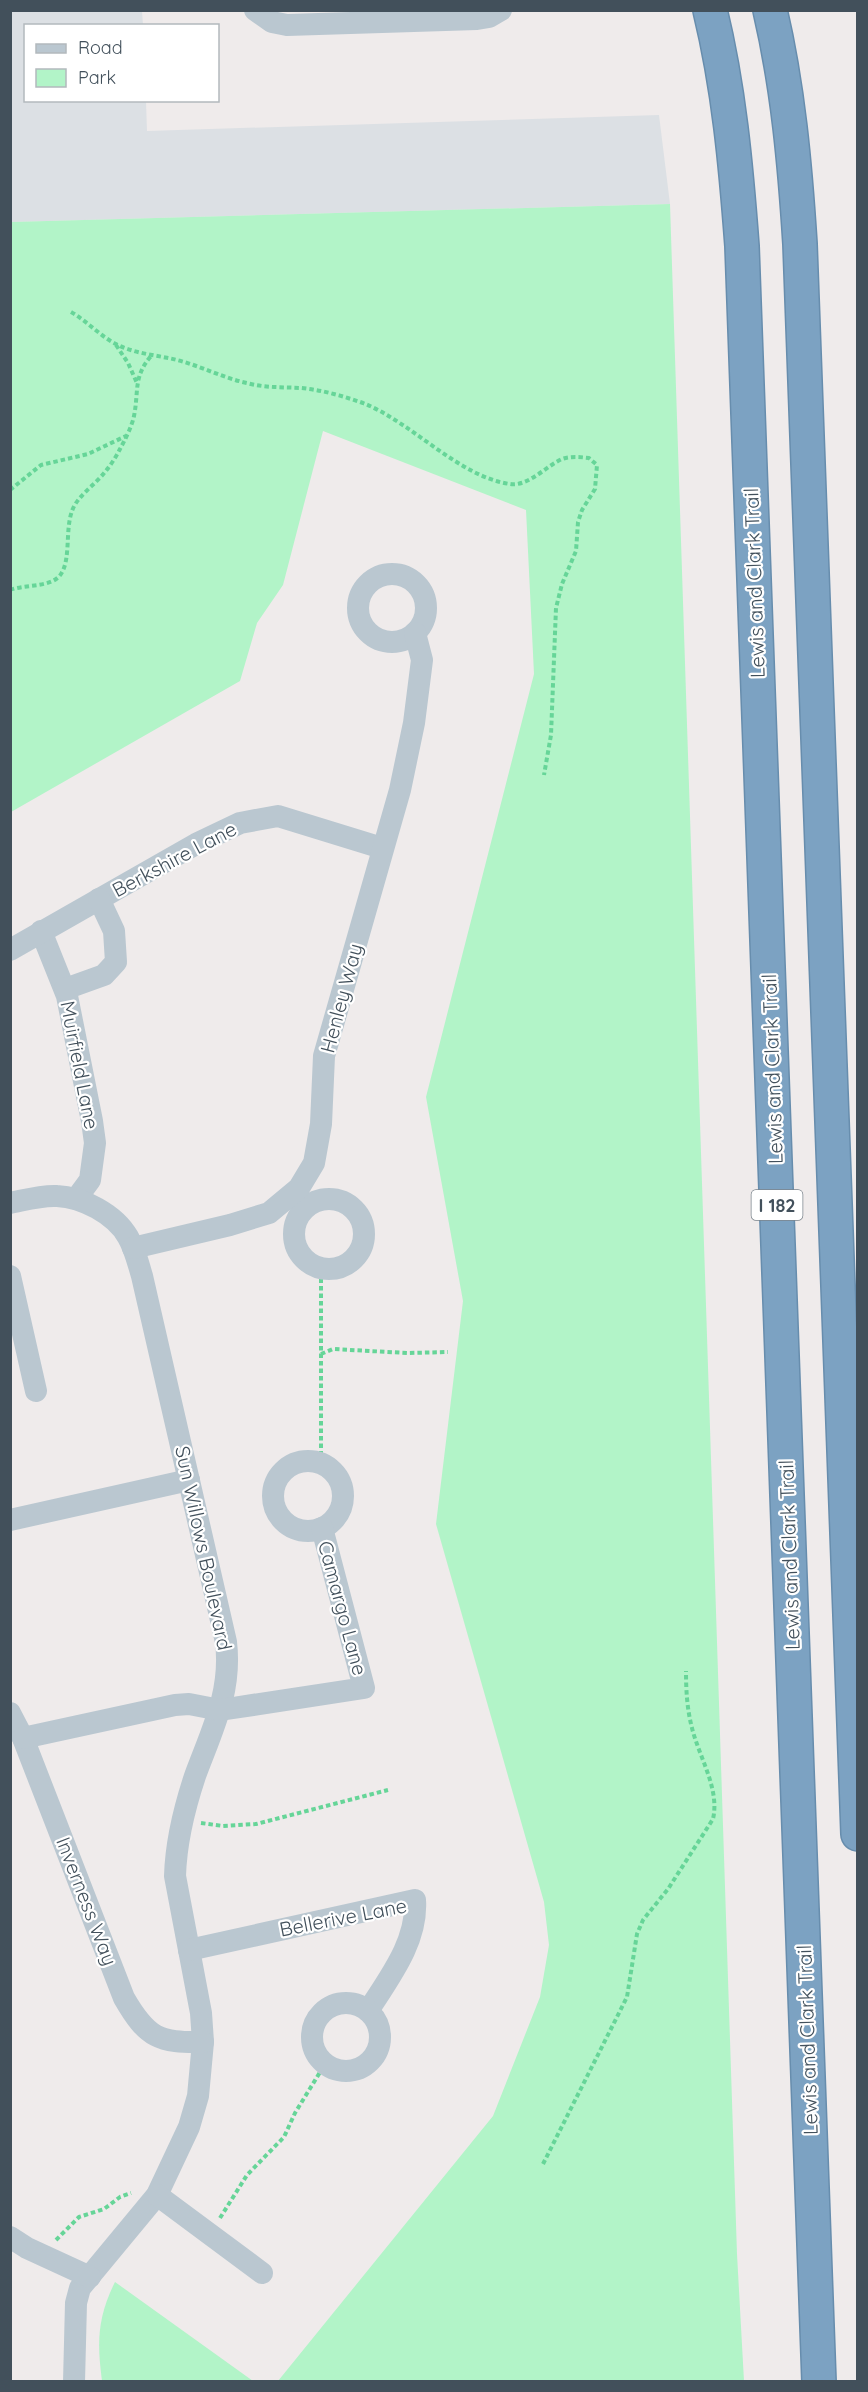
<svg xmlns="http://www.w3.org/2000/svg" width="868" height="2392" viewBox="0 0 868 2392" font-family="Quicksand,sans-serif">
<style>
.airport{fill:#dce0e4}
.green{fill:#b2f4c8}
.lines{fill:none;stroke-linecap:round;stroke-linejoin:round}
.highway-casing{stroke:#678dad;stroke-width:36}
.path{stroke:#66d598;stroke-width:4;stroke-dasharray:4.5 3;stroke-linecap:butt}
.street{stroke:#bac7d0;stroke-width:22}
.highway{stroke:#7ca2c2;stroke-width:33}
.labels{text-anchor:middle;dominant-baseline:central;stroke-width:4.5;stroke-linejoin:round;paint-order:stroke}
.shield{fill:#fff;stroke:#7b848c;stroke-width:1.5}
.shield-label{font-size:18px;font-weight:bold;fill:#42505b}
.street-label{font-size:20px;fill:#42505b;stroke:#fff}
</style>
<rect width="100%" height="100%" fill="#efebeb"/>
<path class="airport" d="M10,11h132l1,14 -117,1v74l120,1 1,30 512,-16 11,89 -659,18z"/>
<g class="green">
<path d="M670,204l67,2050 7,127h-466l215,-265 47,-119 9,-52 -5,-43 -108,-378 27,-223 -37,-204 108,-423 -8,-164 -203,-79 -40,154 -26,38 -17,58 -229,131v-590z"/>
<path d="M115,2282l138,99h-151c-5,-38 -5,-63 13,-99z"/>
</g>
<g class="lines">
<g class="highway-casing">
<g id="highway">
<path d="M710,10c19,78 26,156 32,236l77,2136"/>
<path d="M770,10c18,77 25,155 30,234l58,1590"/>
</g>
</g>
<g class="path">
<path d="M71,312c16,9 29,24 45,32 19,10 41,11 61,16 24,6 46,18 70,23 18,5 36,4 54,5 21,2 42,8 62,15 50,20 96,74 147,81 18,3 36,-18 52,-25 9,-3 18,-2 27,-1l8,7 -2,24 -13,21 -4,12 -2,29 -14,33 -6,24 -5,127 -7,40"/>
<path d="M116,345l12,18 9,20"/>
<path d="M10,490l31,-25 47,-11 38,-18"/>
<path d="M10,590c15,-6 42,-2 51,-16 10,-15 4,-44 11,-63 5,-15 23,-26 33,-39 5,-6 11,-15 15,-23 5,-9 12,-23 14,-33 5,-25 -1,-39 17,-60"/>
<path d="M321,1354l12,-5 74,4 41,-1"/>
<path d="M321,1463v-195"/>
<path d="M201,1823l22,3 33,-2 132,-34"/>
<path d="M543,2164l84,-167 10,-63 6,-14 25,-31 45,-70c7,-30 -14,-62 -21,-91 -5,-19 -6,-38 -6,-57"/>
<path d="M220,2218l27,-43 37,-38 11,-24 30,-49"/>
<path d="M56,2240l23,-23 25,-8 16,-12 11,-4"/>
</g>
<g class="street">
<path d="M255,10l17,12 15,3 190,-6 12,-2 12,-7"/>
<circle cx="392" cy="608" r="34"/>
<path d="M41,931l26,65 25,125 3,22 -5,37 -14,19"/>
<path d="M10,950l186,-106 44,-21 38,-7 104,32"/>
<path d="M65,989l39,-14 12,-13 -2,-31 -15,-32"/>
<circle cx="329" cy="1234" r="35"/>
<path d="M10,1203c15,-3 32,-8 47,-7 25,1 58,18 71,41 7,12 10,26 14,39l84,366c6,50 -14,88 -31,134 -11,33 -19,66 -20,100l26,137 2,29 -5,54 -9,31 -32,68 -77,93 -4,15 -2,79"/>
<path d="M133,1248l97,-23 39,-12 30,-25 15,-25 7,-39 3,-68 76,-266 14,-67 8,-63 -7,-27"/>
<path d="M10,1276l26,115"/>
<circle cx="308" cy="1496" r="35"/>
<path d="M10,1520l179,-40"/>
<path d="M10,1713l13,25 101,260c23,40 35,45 79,44"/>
<path d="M23,1738l152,-33 14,-1 31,6 144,-22 -42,-160"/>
<path d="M189,1950l226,-50c3,41 -26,78 -47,111"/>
<circle cx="346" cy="2037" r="34"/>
<path d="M157,2195l105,78"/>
<path d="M10,2237l17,11 63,29"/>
</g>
<use href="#highway" class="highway"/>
</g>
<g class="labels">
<rect class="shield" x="751.5" y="1190" width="51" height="30" rx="4.5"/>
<g class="shield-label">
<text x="777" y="1205">I 182</text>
</g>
<g class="street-label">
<text transform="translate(754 583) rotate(-92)">Lewis and Clark Trail</text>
<text transform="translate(174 859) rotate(-28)">Berkshire Lane</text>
<text transform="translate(341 998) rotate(-75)">Henley Way</text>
<text transform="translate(80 1065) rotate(79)">Muirfield Lane</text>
<text transform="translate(772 1069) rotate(-92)">Lewis and Clark Trail</text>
<text transform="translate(204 1548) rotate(78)">Sun Willows Boulevard</text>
<text transform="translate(789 1555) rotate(-92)">Lewis and Clark Trail</text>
<text transform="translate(343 1608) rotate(75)">Camargo Lane</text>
<text transform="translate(87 1901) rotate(69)">Inverness Way</text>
<text transform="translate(343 1917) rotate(-11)">Bellerive Lane</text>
<text transform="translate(807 2040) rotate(-92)">Lewis and Clark Trail</text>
</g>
</g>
<rect width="868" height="2392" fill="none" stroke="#42505b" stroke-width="24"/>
<rect x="24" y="24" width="195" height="78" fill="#ffffff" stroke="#b3b9bd" stroke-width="1.5"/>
<rect x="36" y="44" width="30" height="9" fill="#bac7d0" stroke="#b3b9bd" stroke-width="1.5"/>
<text x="78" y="54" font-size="18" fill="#42505b">Road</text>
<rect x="36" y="69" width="30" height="18" fill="#b2f4c8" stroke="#b3b9bd" stroke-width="1.5"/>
<text x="78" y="84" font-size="18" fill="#42505b">Park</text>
</svg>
